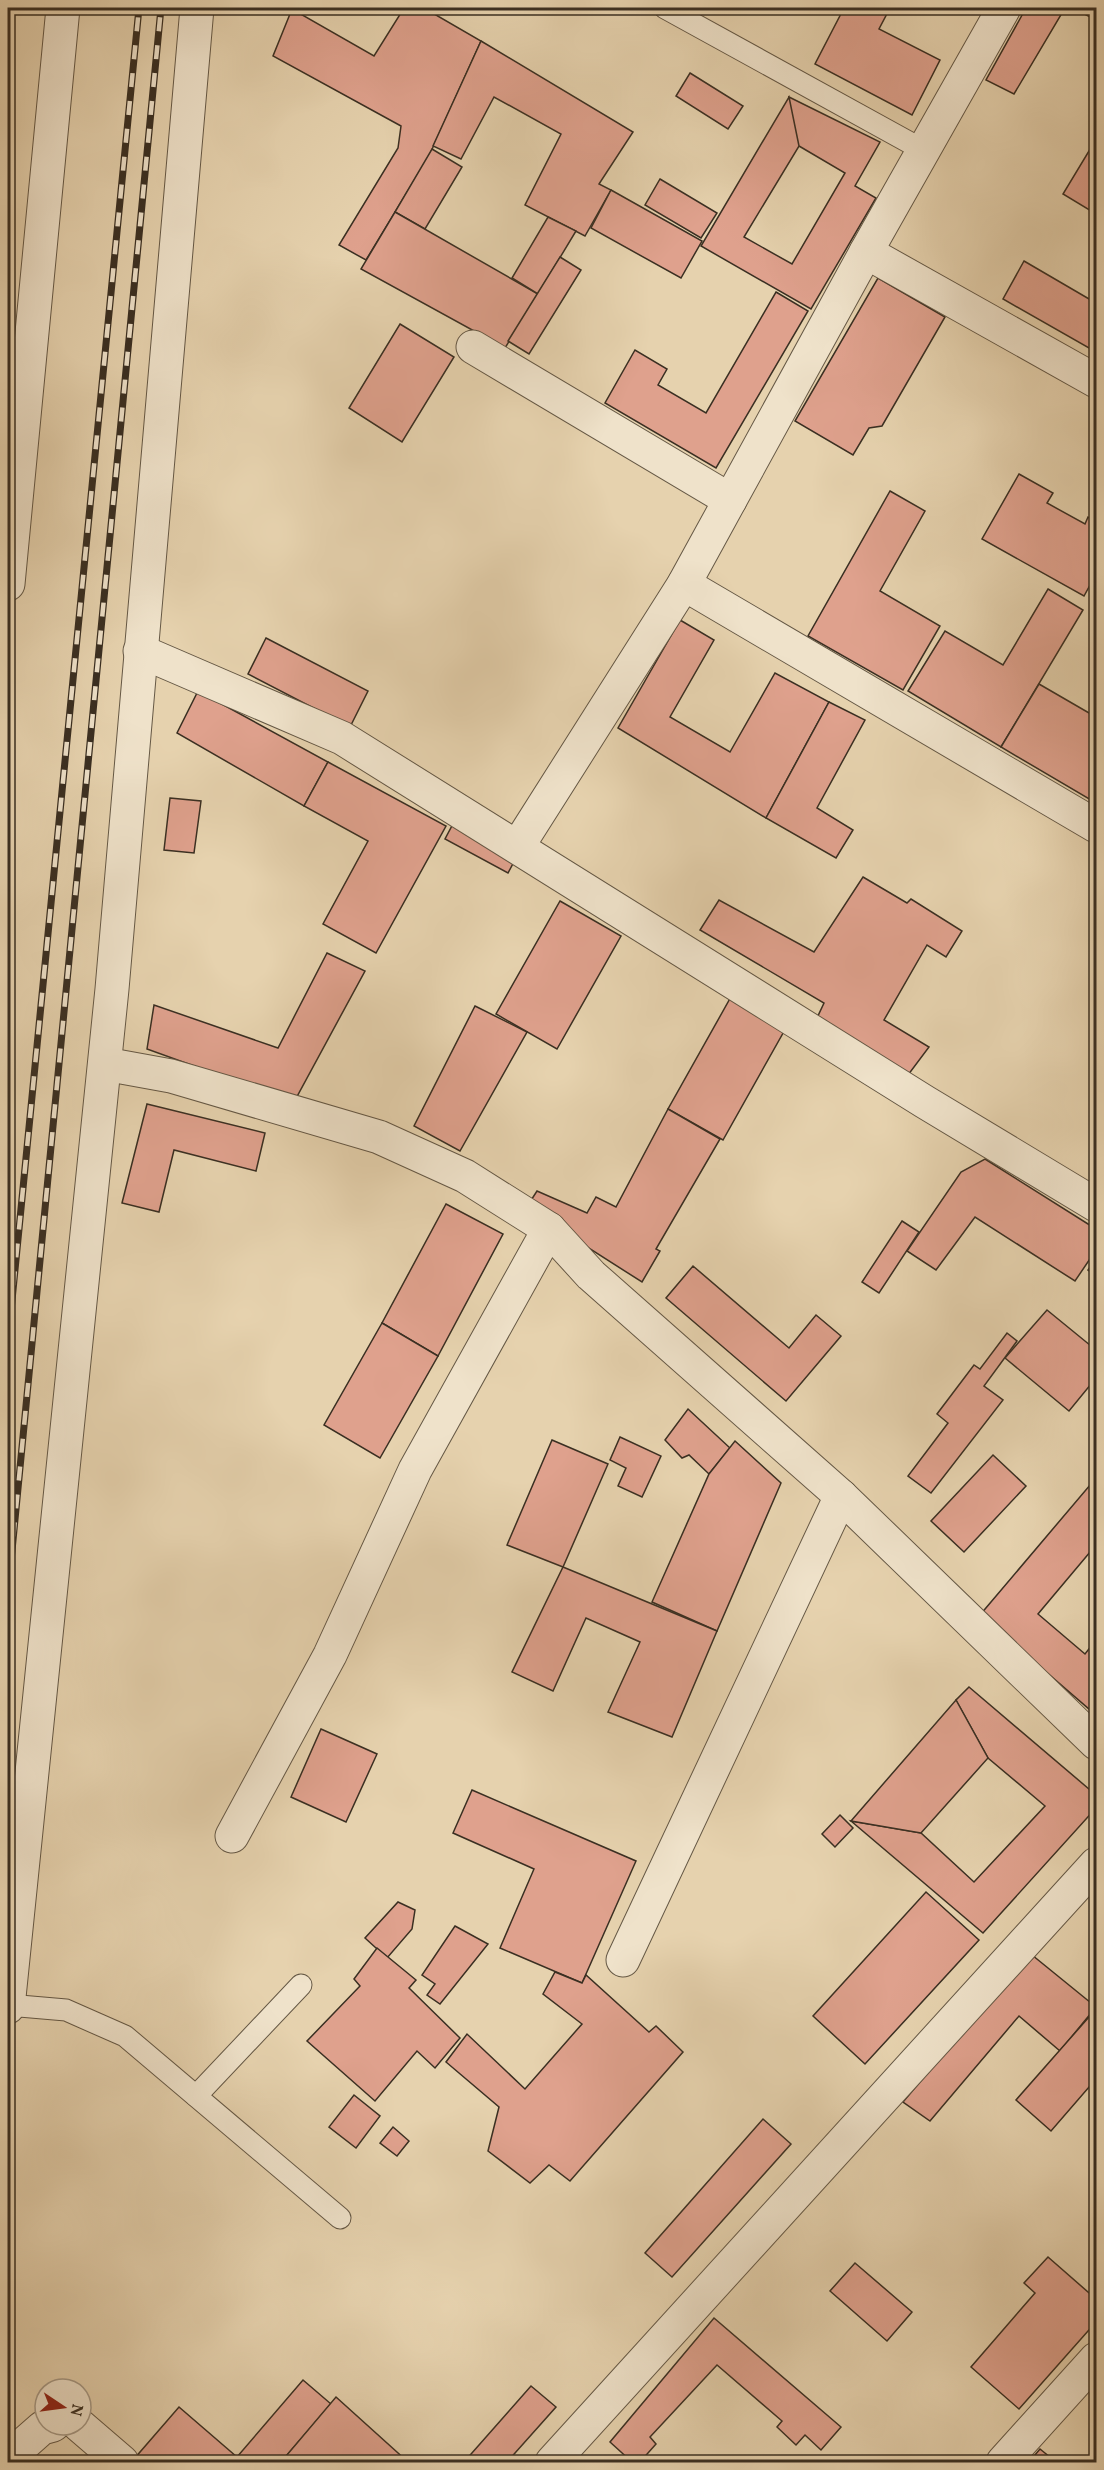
<svg xmlns="http://www.w3.org/2000/svg" width="1104" height="2470" viewBox="0 0 1104 2470" font-family="Vollkorn,serif">
<style>
.building{fill:#dfa18d;stroke:#3a2f22;stroke-width:1.5;fill-rule:evenodd}
.lines{fill:none;stroke-linecap:round;stroke-linejoin:round}
.lane-casing{stroke:#655845;stroke-width:23}
.street-casing{stroke:#655845;stroke-width:35}
.lane{stroke:#efe2ca;stroke-width:21}
.street{stroke:#efe2ca;stroke-width:33}
.rail-casing{stroke:#3a2f22;stroke-width:7}
.rail{stroke:#efe2ca;stroke-width:4.5;stroke-dasharray:14;stroke-linecap:butt}
</style>
<rect width="100%" height="100%" fill="#e6d2ae"/>
<filter id="stains"><feTurbulence type="fractalNoise" baseFrequency=".00333" numOctaves="4"/><feColorMatrix values="0 0 0 0 .2 0 0 0 0 .09 0 0 0 0 .02 0 0 0 .5 -.17"/></filter>
<radialGradient id="worn" r=".72"><stop offset=".6" stop-color="#630" stop-opacity="0"/><stop offset="1" stop-color="#630" stop-opacity=".3"/></radialGradient>
<g class="building">
<path d="M404,8h20l57,33 -52,115 -63,104 -27,-15 59,-97 3,-22 -128,-70 19,-47 82,47z"/>
<path d="M844,8h46l-11,21 61,31 -28,55 -97,-51z"/>
<path d="M1026,8h39l-51,86 -28,-14z"/>
<path d="M1073,8h23v12z"/>
<path d="M481,41l152,91 -34,52 12,6 -26,46 -60,-31 36,-71 -67,-37 -33,62 -28,-13z"/>
<path d="M690,73l53,33 -15,23 -52,-33z"/>
<path d="M789,97l91,45 -25,44 21,12 -65,111 -110,-63 88,-149 10,49zM799,146l46,27 -53,91 -48,-27z"/>
<path d="M1095,141l1,1v72l-33,-20z"/>
<path d="M432,149l30,18 -37,62 -30,-17z"/>
<path d="M660,179l57,34 -16,25 -56,-33z"/>
<path d="M611,190l91,51 -21,37 -90,-50z"/>
<path d="M395,212l143,82 -33,54 -144,-79z"/>
<path d="M548,217l28,14 -38,63 -26,-16z"/>
<path d="M560,257l21,13 -52,84 -21,-13z"/>
<path d="M1024,261l72,42v49l-93,-53z"/>
<path d="M878,278l67,39 -63,109 -13,2 -16,27 -58,-34z"/>
<path d="M776,292l32,19 -92,157 -111,-65 30,-53 32,19 -9,16 48,28z"/>
<path d="M400,324l54,33 -52,85 -53,-34z"/>
<path d="M1019,474l34,19 -6,10 38,21 3,-7 8,5v52l-12,22 -102,-57z"/>
<path d="M890,491l35,20 -45,80 60,35 -37,64 -95,-54z"/>
<path d="M1048,589l35,21 -82,137 -93,-56 37,-60 58,34z"/>
<path d="M680,620l34,20 -44,77 60,35 45,-79 54,29 -63,116 -148,-90z"/>
<path d="M266,638l102,53 -18,36 -102,-53z"/>
<path d="M1039,684l57,33v86l-95,-56z"/>
<path d="M198,691l130,71 -24,44 -127,-73z"/>
<path d="M829,702l36,18 -48,88 36,22 -17,28 -70,-40z"/>
<path d="M328,762l118,64 -70,127 -53,-29 45,-83 -64,-35z"/>
<path d="M170,798l31,3 -7,52 -30,-3z"/>
<path d="M454,822l63,34 -9,17 -63,-34z"/>
<path d="M863,877l44,26 4,-4 51,32 -16,26 -19,-12 -43,75 45,27 -21,28 -92,-55 8,-17 -124,-73 19,-30 95,52z"/>
<path d="M560,901l61,35 -64,113 -61,-35z"/>
<path d="M327,953l38,18 -71,131 -147,-53 7,-44 124,43z"/>
<path d="M732,995l55,31 -64,114 -55,-31z"/>
<path d="M475,1006l52,26 -67,119 -46,-25z"/>
<path d="M147,1104l118,29 -9,38 -82,-21 -15,62 -37,-9z"/>
<path d="M668,1109l52,30 -64,110 4,2 -18,31 -116,-74 11,-17 50,22 9,-16 20,10z"/>
<path d="M985,1159l111,70v21l-21,31 -100,-64 -39,53 -29,-19 54,-79z"/>
<path d="M446,1204l57,30 -65,122 -56,-33z"/>
<path d="M902,1221l17,11 -40,61 -17,-11z"/>
<path d="M1096,1258v18l-8,-6z"/>
<path d="M693,1266l96,82 27,-33 25,21 -55,65 -120,-103z"/>
<path d="M1047,1310l49,40v28l-27,33 -64,-53z"/>
<path d="M382,1323l56,33 -58,102 -56,-33z"/>
<path d="M1007,1333l10,8 -33,45 19,14 -72,93 -23,-17 40,-53 -11,-9 37,-49 6,4z"/>
<path d="M688,1409l42,39 -21,26 -20,-19 -7,3 -17,-18z"/>
<path d="M620,1437l41,19 -19,41 -24,-11 8,-18 -16,-8z"/>
<path d="M552,1440l56,24 -45,103 -56,-22z"/>
<path d="M735,1441l46,42 -64,148 -65,-29 57,-128z"/>
<path d="M993,1455l33,31 -62,66 -33,-31z"/>
<path d="M1096,1478v67l-58,69 47,40 11,-14v75l-116,-100z"/>
<path d="M563,1567l154,64 -45,106 -64,-25 32,-70 -54,-24 -33,73 -41,-19z"/>
<path d="M969,1687l127,108v13l-113,125 -132,-112 70,12 53,49 71,-76 -57,-48 -32,-58z"/>
<path d="M956,1700l32,58 -67,75 -70,-12z"/>
<path d="M321,1729l56,25 -31,68 -55,-25z"/>
<path d="M472,1790l164,71 -54,122 -82,-35 34,-79 -81,-36z"/>
<path d="M840,1815l13,13 -18,19 -13,-13z"/>
<path d="M926,1892l53,48 -114,124 -52,-48z"/>
<path d="M398,1902l17,8 -3,19 -25,29 -22,-20z"/>
<path d="M455,1926l33,18 -48,60 -13,-9 8,-11 -13,-9z"/>
<path d="M377,1948l39,32 -7,8 51,50 -25,30 -18,-17 -42,50 -68,-60 53,-55 -6,-7z"/>
<path d="M1032,1955l64,52 -36,44 -41,-35 -89,105 -27,-19 94,-111z"/>
<path d="M555,1972l27,11 4,-8 63,57 7,-6 27,26 -113,129 -21,-16 -19,18 -42,-32 11,-44 -53,-45 21,-28 58,55 57,-65 -39,-30z"/>
<path d="M1096,2009v70l-45,52 -35,-31z"/>
<path d="M354,2095l26,21 -24,32 -27,-21z"/>
<path d="M763,2119l28,25 -119,133 -27,-24z"/>
<path d="M393,2127l16,14 -12,15 -17,-13z"/>
<path d="M1048,2257l48,42v23l-77,87 -48,-42 64,-74 -11,-10z"/>
<path d="M855,2263l57,49 -25,29 -57,-50z"/>
<path d="M714,2318l127,109 -20,23 -16,-15 -9,10 -19,-18 5,-6 -65,-56 -67,72 6,7 -16,18h-8l-22,-20z"/>
<path d="M303,2380l28,24 -50,58h-143l-4,-3 45,-52 58,50z"/>
<path d="M531,2386l25,21 -49,55h-43z"/>
<path d="M336,2397l72,65h-127z"/>
<path d="M1040,2449l16,13h-27z"/>
</g>
<g class="lines">
<g class="lane-casing">
<g id="lane">
<path d="M665,8l258,142"/>
<path d="M8,2005l58,5 59,26 215,182"/>
<path d="M196,2096l105,-111"/>
</g>
</g>
<g class="street-casing">
<g id="street">
<path d="M866,252l230,129"/>
<path d="M473,347l257,153"/>
<path d="M8,584l55,-576"/>
<path d="M684,584l412,242"/>
<path d="M140,651l202,87 583,364 171,103"/>
<path d="M518,846l166,-262 182,-332 138,-244"/>
<path d="M105,1064l66,12 208,61 86,39 84,53 42,46 250,221 255,247"/>
<path d="M232,1836l98,-181 85,-185 134,-241"/>
<path d="M623,1960l218,-464"/>
<path d="M8,2007l104,-1018 85,-981"/>
<path d="M79,2425l43,37"/>
<path d="M8,2458l34,-30 11,-3"/>
<path d="M552,2462l544,-598"/>
<path d="M1003,2462l93,-103"/>
</g>
</g>
<use href="#lane" class="lane"/>
<use href="#street" class="street"/>
<g class="rail-casing">
<g id="rail">
<path d="M8,1341l131,-1333"/>
<path d="M8,1592l153,-1584"/>
</g>
</g>
<use href="#rail" class="rail"/>
</g>
<rect width="1104" height="2470" fill="none" stroke="#e6d2ae" stroke-width="30"/>
<rect x="9" y="9" width="1086" height="2452" fill="none" stroke="#3a2f22" stroke-width="3"/>
<rect x="15" y="15" width="1074" height="2440" fill="none" stroke="#3a2f22" stroke-width="1.5"/>
<g transform="translate(63 2407) rotate(103)"><circle r="28" fill="#efe2ca" stroke="#a79a87" stroke-width="1.5"/>
<path d="M0-4.5L10 22L0 15L-10 22Z" fill="#8f2418"/>
<text y="-9" font-size="16" font-weight="bold" text-anchor="middle" fill="#3a2f22">N</text>
</g>
<rect width="100%" height="100%" filter="url(#stains)"/>
<rect width="100%" height="100%" fill="url(#worn)"/>
</svg>
